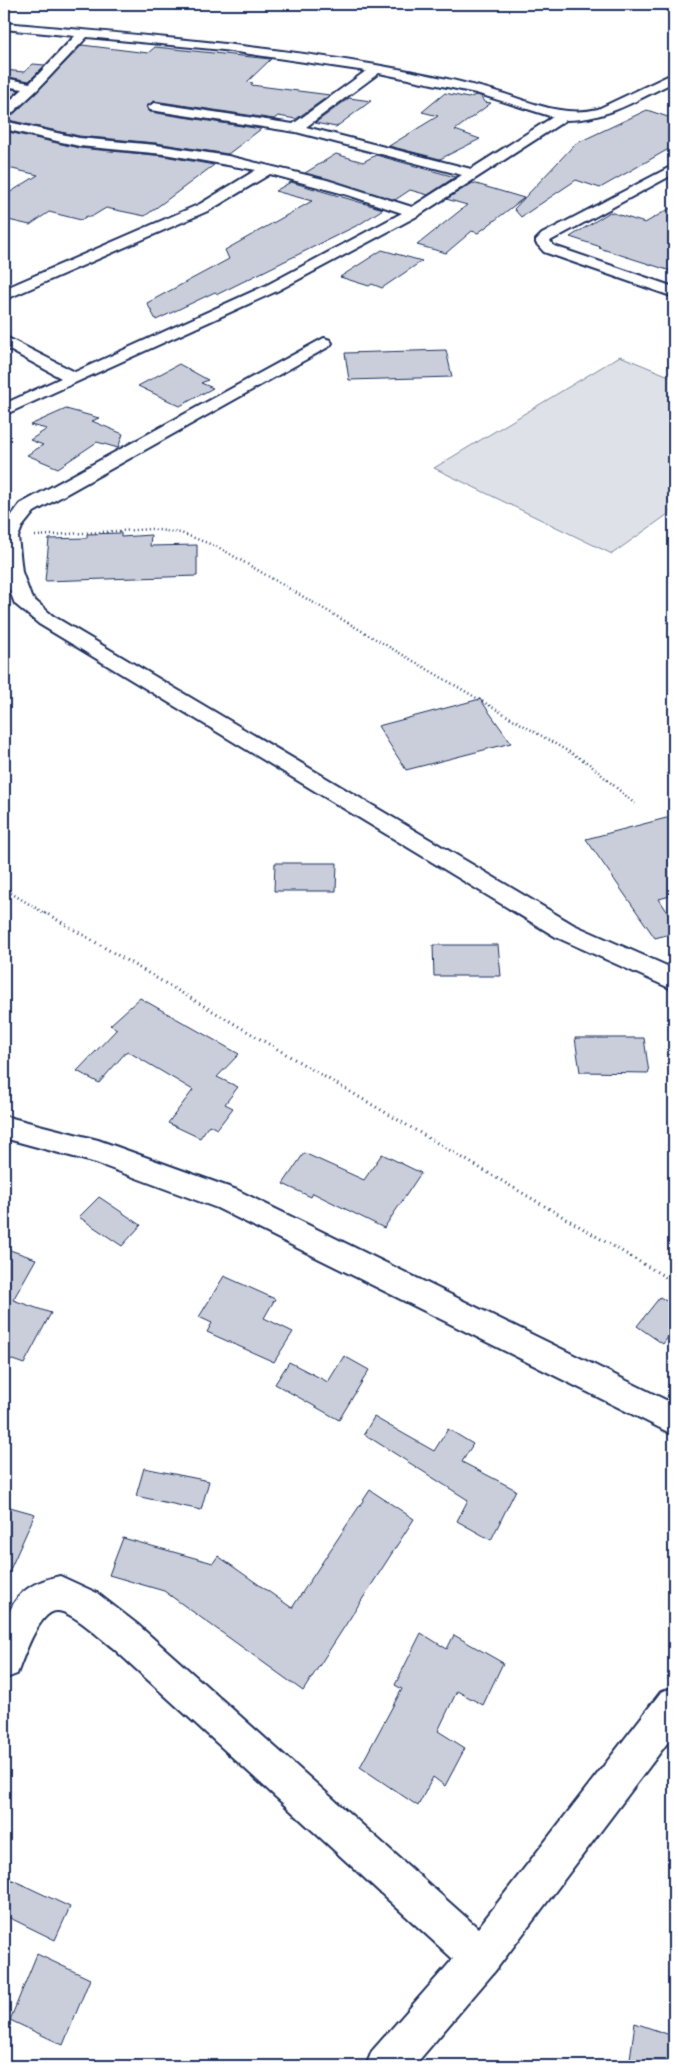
<svg xmlns="http://www.w3.org/2000/svg" width="678" height="2070" viewBox="0 0 678 2070" font-family="'Balsamiq Sans',sans-serif">
<style>
.green{fill:#dee1e7;stroke:#7c88a2}
.building{fill:#caceda;stroke:#1b2f5e}
.lines{fill:none;stroke-linecap:round;stroke-linejoin:round}
.minor-casing{stroke:#1b2f5e;stroke-width:4}
.path-far1{stroke:#1b2f5e;stroke-width:2.5;stroke-dasharray:1 3;stroke-linecap:butt}
.path{stroke:#1b2f5e;stroke-width:3;stroke-dasharray:1 4;stroke-linecap:butt}
.minor{fill:#fff;fill-rule:evenodd}
</style>
<rect width="100%" height="100%" fill="#fff"/>
<filter id="ink" filterUnits="userSpaceOnUse"><feTurbulence type="fractalNoise" baseFrequency=".02" numOctaves="2"/><feDisplacementMap in="SourceGraphic" scale="10" xChannelSelector="R" yChannelSelector="G"/><feConvolveMatrix kernelMatrix="1 2 1 2 8 2 1 2 1" color-interpolation-filters="sRGB"/></filter>
<g filter="url(#ink)">
<path class="green" d="M620,356l54,22v132l-62,44 -178,-86z"/>
<g class="building">
<path d="M82,45l66,8 7,-6 116,12 -24,23 6,1 -2,2 79,10 -34,24 -18,-3 -4,3 -120,-18 -8,6 4,5 111,17 -33,25 -72,-11 -77,-7 -75,-17 6,-2 28,-26z"/>
<path d="M33,64l12,1 -16,16 -25,-5v-6l20,2z"/>
<path d="M4,88l15,2 -15,14z"/>
<path d="M445,93l23,5 8,-3 5,1 3,6 7,1 -36,27 25,9 -40,20 -51,-13 49,-30 -16,-4z"/>
<path d="M349,98l22,3 -35,26 -21,-4z"/>
<path d="M647,110l27,9v27l-74,42 -24,-8 -55,37 -7,-8 61,-65z"/>
<path d="M4,131l75,17 85,8 50,9 -69,51 -39,-8 -15,9 -4,-1 -6,4 -32,-8 -19,13 -26,-6v-23l34,-21 -34,-8z"/>
<path d="M336,154l27,8 13,-7 79,22 -27,18 -18,-5 -15,10 -90,-27z"/>
<path d="M291,182l92,27 -23,15 -142,70 -3,-2 -59,28 -9,-17 82,-44 -4,-9 87,-49 -37,-10z"/>
<path d="M473,183l51,15 -46,35 -6,-2 -26,22 -29,-8 50,-40 -21,-6z"/>
<path d="M674,206v66l-75,-24 2,-1 -31,-10 40,-25 35,11z"/>
<path d="M382,250l40,11 -40,27 -10,-4 -3,2 -29,-9z"/>
<path d="M446,350l6,27 -103,3 -4,-27z"/>
<path d="M179,364l29,16 -7,3 12,5 -33,18 -42,-20z"/>
<path d="M66,409l33,9 -7,3 31,13 -5,14 -21,-6 -39,26 -31,-13 16,-10 -13,-5 17,-11 -17,-4z"/>
<path d="M121,533v4l30,-2 -1,11 47,-1v31l-152,5 4,-42 38,-1v-4z"/>
<path d="M480,699l31,44 -105,27 -28,-44z"/>
<path d="M674,816v79l-15,4 15,23v11l-19,5 -69,-99z"/>
<path d="M275,863h62l-1,28h-62z"/>
<path d="M433,945h65l3,31h-67z"/>
<path d="M140,998l99,56 -22,23 21,10 -13,17 8,4 -16,21 -8,-4 -9,13 -32,-15 25,-33 -66,-39 -28,32 -22,-12 40,-42 -7,-4z"/>
<path d="M575,1038h69l5,35 -69,-1z"/>
<path d="M304,1153l60,27 18,-26 39,19 -37,55 -71,-35 -2,4 -28,-13z"/>
<path d="M99,1197l42,28 -19,21 -43,-29z"/>
<path d="M4,1248l32,11 -23,41 38,13 -27,51 -20,-7z"/>
<path d="M224,1276l51,23 -11,19 29,14 -19,30 -67,-30 5,-9 -13,-6z"/>
<path d="M660,1297l14,9v23l-11,15 -26,-18z"/>
<path d="M344,1356l25,14 -30,50 -64,-36 14,-22 39,20z"/>
<path d="M374,1417l60,34 14,-22 25,15 -11,18 54,28 -25,50 -34,-19 11,-21 -104,-66z"/>
<path d="M144,1468l65,13 -8,29 -65,-14z"/>
<path d="M370,1490l44,29 -111,172 -139,-100 -55,-16 14,-37 90,25 5,-7 74,52z"/>
<path d="M10,1507l25,7 -31,69v-63z"/>
<path d="M421,1633l26,16 7,-14 49,28 -20,42 -26,-14 -19,40 27,17 -20,38 -12,-9 -15,29 -58,-39 42,-78 -7,-4z"/>
<path d="M4,1876l66,31 -15,33 -51,-25z"/>
<path d="M37,1954l53,25 -27,66 -53,-25z"/>
<path d="M635,2023l38,13 -4,30h-40z"/>
</g>
<g class="lines">
<g class="minor-casing">
<g id="minor">
<path d="M4,23c124,11 249,21 372,42 35,6 70,13 104,22 40,9 77,32 118,22l76,-36v9c-36,17 -67,38 -108,38l-147,95 -142,76 -273,124v-11l57,-26 -57,-31v-11l71,36 192,-87 135,-72 -54,-18 -78,-21 -60,36 -206,90v-11l196,-85 56,-34 -92,-16 -85,-8 -75,-17v-8l75,17 77,7 72,11 99,24 85,27 50,-32 -166,-43 -146,-22 -2,-3 6,-4 139,21 73,-53 -143,-21 -136,-13 -50,53 -28,26 -5,1v-11l19,-17 -19,-3v-8l26,5 45,-47 -71,-7zM379,73l97,20 77,24 -82,52 -165,-42z"/>
<path d="M674,165v9l-124,67 4,5 120,41v10l-130,-45 -8,-9v-3l6,-6z"/>
<path d="M324,338l6,2 2,3 -2,3 -296,166 -12,15 -4,10 4,35 9,25 22,19 521,309 100,44v21l-118,-53 -517,-313 -24,-20 -11,-28v-50l16,-22z"/>
<path d="M4,1116l94,24 139,50 437,214v31l-457,-227 -121,-45 -92,-25z"/>
<path d="M60,1576l37,17 40,31 341,304 183,-236 13,-5v47l-179,237 -81,95h-48l6,-15 81,-92 -340,-311c-12,-9 -40,-36 -55,-37 -19,-2 -35,48 -41,63l-13,5c0,-52 -4,-91 56,-103z"/>
</g>
</g>
<g class="path-far1">
<path d="M35,536l116,-7 30,4 37,14 370,216 47,41"/>
<path d="M4,889l42,25"/>
</g>
<path class="path" d="M44,912l630,370"/>
<use href="#minor" class="minor"/>
</g>
</g>
<rect width="678" height="2070" fill="none" stroke="#fff" stroke-width="20"/>
<rect x="10" y="10" width="658" height="2050" fill="none" stroke="#1b2f5e" stroke-width="2" filter="url(#ink)"/>
</svg>
